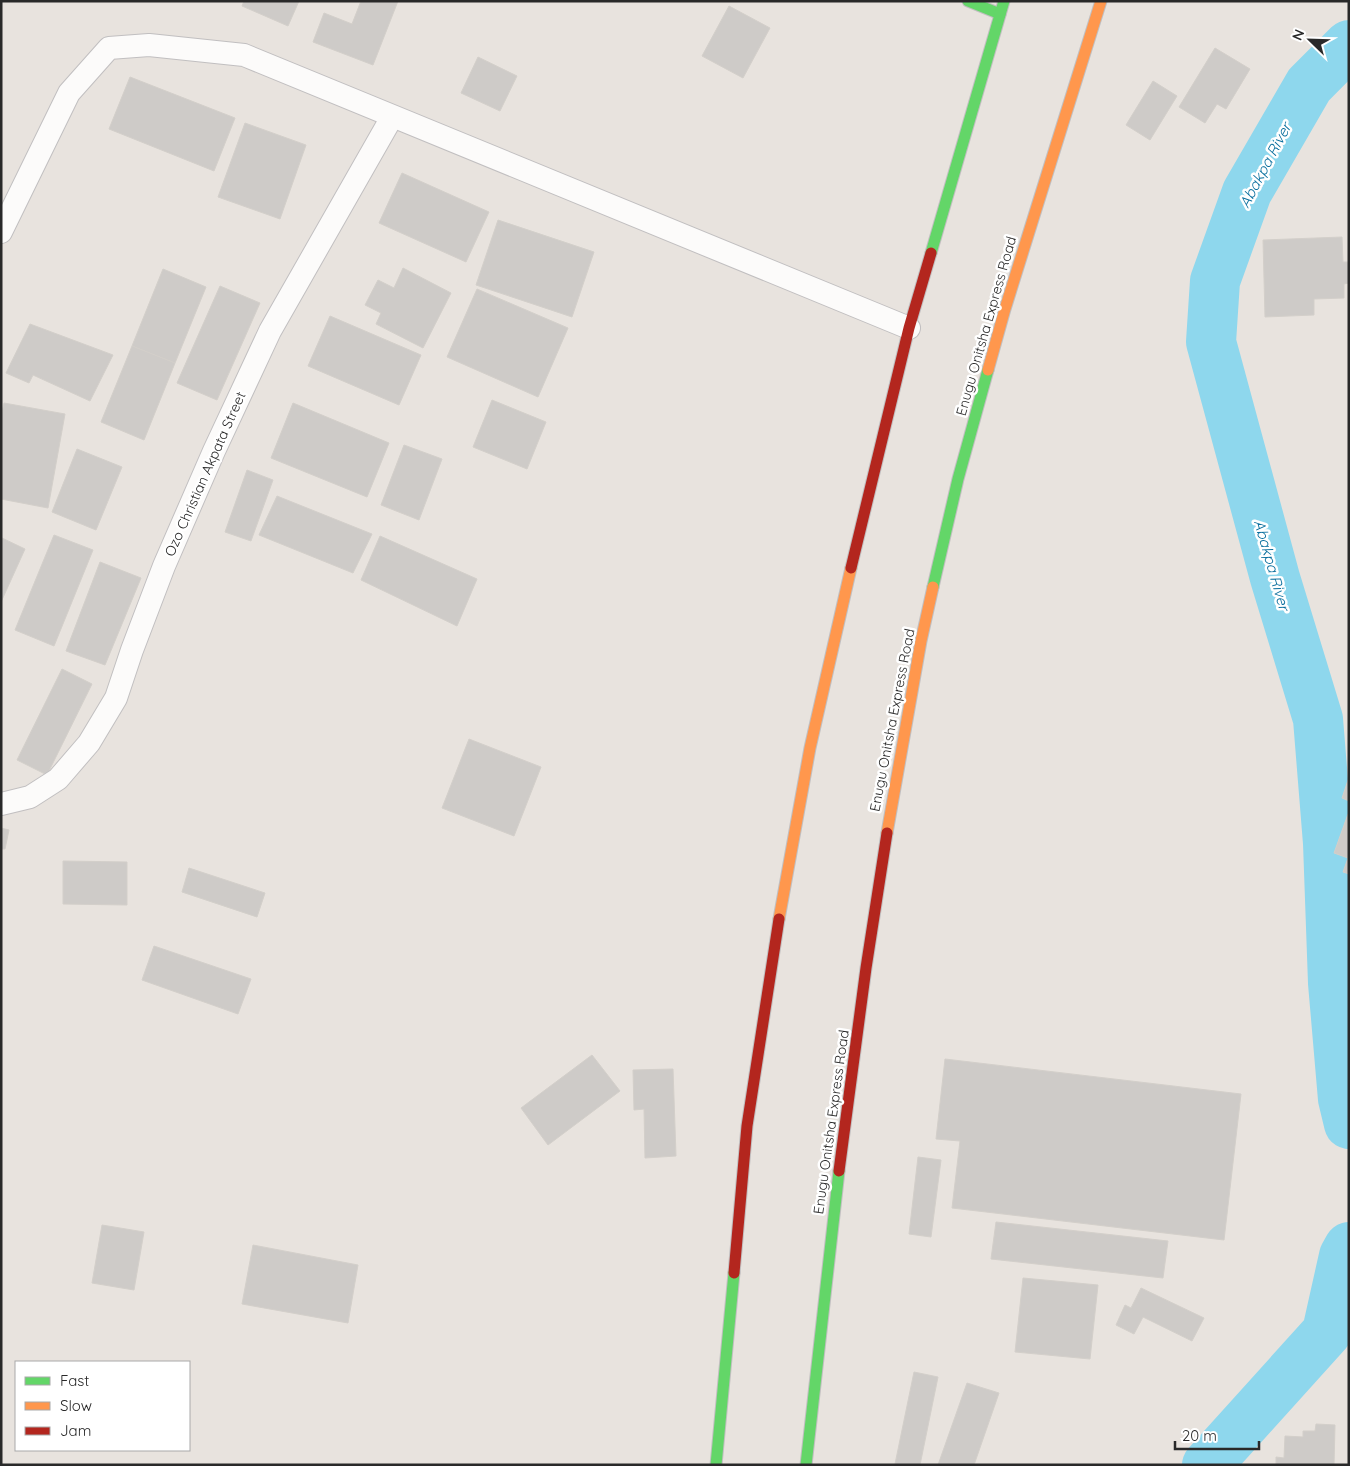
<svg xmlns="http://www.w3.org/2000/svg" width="1350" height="1466" viewBox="0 0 1350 1466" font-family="Quicksand,sans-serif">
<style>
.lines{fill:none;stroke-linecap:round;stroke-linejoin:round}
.river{stroke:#8ed7ed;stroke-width:50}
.building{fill:#cecbc8;stroke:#d3cfca}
.street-casing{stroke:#c1bfc0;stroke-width:24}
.fast-casing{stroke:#c1bfc0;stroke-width:13}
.slow-casing{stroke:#c1bfc0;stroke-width:13}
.jam-casing{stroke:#c1bfc0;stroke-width:13}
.street{stroke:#fcfbfa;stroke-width:22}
.fast{stroke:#63d668;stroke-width:11}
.slow{stroke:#ff974d;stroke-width:11}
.jam{stroke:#b3261e;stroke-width:11}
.labels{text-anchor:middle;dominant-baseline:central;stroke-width:5;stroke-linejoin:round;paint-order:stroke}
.street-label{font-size:14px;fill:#292929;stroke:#fff}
.water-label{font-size:15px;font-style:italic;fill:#086e9d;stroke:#fff}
</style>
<rect width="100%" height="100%" fill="#e8e3de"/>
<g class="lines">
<g class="river">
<path d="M1349,45l-40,40 -62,107 -32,89 -4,61 64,236 43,141 10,124 5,140 10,116 6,25"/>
<path d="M1207,1465l120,-133 17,-76 5,-9"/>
</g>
</g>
<g class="building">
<path d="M244,1h55l-11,25 -46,-20z"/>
<path d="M361,1h37l-25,64 -60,-23 11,-29 28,11z"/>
<path d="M729,6l41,22 -27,50 -41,-22z"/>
<path d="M1215,48l35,21 -24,40 -9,-5 -12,19 -26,-16z"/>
<path d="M478,57l39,19 -17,35 -39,-18z"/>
<path d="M130,77l105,41 -21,53 -105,-42z"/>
<path d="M1153,81l24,15 -27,44 -24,-15z"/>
<path d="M245,123l61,22 -26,74 -62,-22z"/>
<path d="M402,173l87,39 -23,50 -87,-39z"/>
<path d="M498,220l96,32 -22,65 -96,-32z"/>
<path d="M1342,237l1,25h6v21l-5,1v14l-30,1v16l-49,2 -2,-77z"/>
<path d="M403,268l48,25 -28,55 -47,-24 5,-11 -16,-8 13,-25 16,8z"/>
<path d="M163,269l43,18 -31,76 -43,-17z"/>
<path d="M220,286l40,17 -43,97 -40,-17z"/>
<path d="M477,289l91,39 -30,69 -91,-40z"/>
<path d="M330,316l91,39 -22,50 -91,-39z"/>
<path d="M30,324l83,31 -23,46 -57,-26 -4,8 -23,-10z"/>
<path d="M132,346l43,17 -31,77 -43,-18z"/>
<path d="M492,400l54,22 -19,47 -54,-22z"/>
<path d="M4,403l61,11 -17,94 -47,-9v-82z"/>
<path d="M293,403l96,40 -22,54 -96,-39z"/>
<path d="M404,445l38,14 -23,61 -38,-15z"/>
<path d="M77,449l45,18 -26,63 -44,-18z"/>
<path d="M247,470l26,10 -22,61 -26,-9z"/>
<path d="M277,496l95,38 -19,39 -94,-38z"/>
<path d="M54,535l39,15 -39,96 -39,-16z"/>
<path d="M380,536l97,43 -20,47 -96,-46z"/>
<path d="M2,538l23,11 -24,53v-63z"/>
<path d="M100,562l41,16 -36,87 -39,-14z"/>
<path d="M62,669l30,15 -45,91 -30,-15z"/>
<path d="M469,739l72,28 -27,69 -72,-28z"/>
<path d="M1349,777v24l-7,-3z"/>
<path d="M1348,814h1v60l-6,-2 5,-14 -14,-5z"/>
<path d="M1,828l8,2 -4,19h-4z"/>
<path d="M63,861l64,1v43l-64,-1z"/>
<path d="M189,868l76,25 -8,24 -75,-25z"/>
<path d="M154,946l97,33 -13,35 -96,-34z"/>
<path d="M592,1055l28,36 -72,54 -27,-37z"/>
<path d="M945,1059l296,35 -17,146 -272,-32 8,-67 -24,-2z"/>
<path d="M673,1069l3,87 -31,2 -1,-49 -10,1 -1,-40z"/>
<path d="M918,1157l23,3 -10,77 -22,-3z"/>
<path d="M996,1222l172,19 -5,37 -172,-19z"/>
<path d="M102,1225l42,7 -10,58 -42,-7z"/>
<path d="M253,1245l105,20 -10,58 -106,-19z"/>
<path d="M1023,1278l75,7 -8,74 -75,-7z"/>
<path d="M1141,1288l63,30 -12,23 -49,-24 -9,17 -18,-9 9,-20 6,3z"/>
<path d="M914,1372l24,5 -18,88h-22l-3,-1z"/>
<path d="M967,1383l32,10 -25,72h-36z"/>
<path d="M1316,1424l19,1 -1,40h-58v-8l8,1 1,-22 18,1v-6h12z"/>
</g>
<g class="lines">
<g class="street-casing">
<g id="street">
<path d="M1,232l68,-139 40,-45 40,-3 95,10 665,273"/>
<path d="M1,804l29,-7 28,-18 31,-36 27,-45 16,-48 32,-84 50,-115 56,-120 122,-214"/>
</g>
</g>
<g class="fast-casing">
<g id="fast">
<path d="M968,1l32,13"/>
<path d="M931,253l73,-252"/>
<path d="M933,587l25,-108 30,-109"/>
<path d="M716,1465l18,-192"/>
<path d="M806,1465l33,-294"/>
</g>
</g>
<g class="slow-casing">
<g id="slow">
<path d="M988,370l17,-61 96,-308"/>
<path d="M887,833l34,-192 12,-54"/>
<path d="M779,919l31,-171 41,-180"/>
</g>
</g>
<g class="jam-casing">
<g id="jam">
<path d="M851,568l58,-240 22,-75"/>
<path d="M839,1171l27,-203 21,-135"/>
<path d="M734,1273l13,-147 32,-207"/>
</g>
</g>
<use href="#street" class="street"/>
<use href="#fast" class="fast"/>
<use href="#slow" class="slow"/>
<use href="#jam" class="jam"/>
</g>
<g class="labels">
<g class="street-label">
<text transform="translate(986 326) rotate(-74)">Enugu Onitsha Express Road</text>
<text transform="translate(205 474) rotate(-66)">Ozo Christian Akpata Street</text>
<text transform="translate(892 720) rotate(-79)">Enugu Onitsha Express Road</text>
<text transform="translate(831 1122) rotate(-82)">Enugu Onitsha Express Road</text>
</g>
<g class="water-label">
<text transform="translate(1265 165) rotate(-62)">Abakpa River</text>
<text transform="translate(1272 565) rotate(74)">Abakpa River</text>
</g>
</g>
<rect width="1350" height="1466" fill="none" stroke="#292929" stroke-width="5"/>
<rect x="15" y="1361" width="175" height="90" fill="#ffffff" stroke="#a9a9a9"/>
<rect x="25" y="1377" width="25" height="8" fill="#63d668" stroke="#a9a9a9"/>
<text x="60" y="1386" font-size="15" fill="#292929">Fast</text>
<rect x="25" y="1402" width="25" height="8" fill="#ff974d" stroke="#a9a9a9"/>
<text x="60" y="1411" font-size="15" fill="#292929">Slow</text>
<rect x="25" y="1427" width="25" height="8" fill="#b3261e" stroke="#a9a9a9"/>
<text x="60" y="1436" font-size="15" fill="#292929">Jam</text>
<g transform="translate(1310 40) rotate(293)" stroke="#ffffff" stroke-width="4" paint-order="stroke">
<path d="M0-4L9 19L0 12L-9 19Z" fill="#292929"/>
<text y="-8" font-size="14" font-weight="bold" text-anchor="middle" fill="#292929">N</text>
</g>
<path d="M1175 1441v8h84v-8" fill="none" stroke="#292929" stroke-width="2.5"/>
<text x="1182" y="1441" font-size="15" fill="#292929" stroke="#ffffff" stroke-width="4" paint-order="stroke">20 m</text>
</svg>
